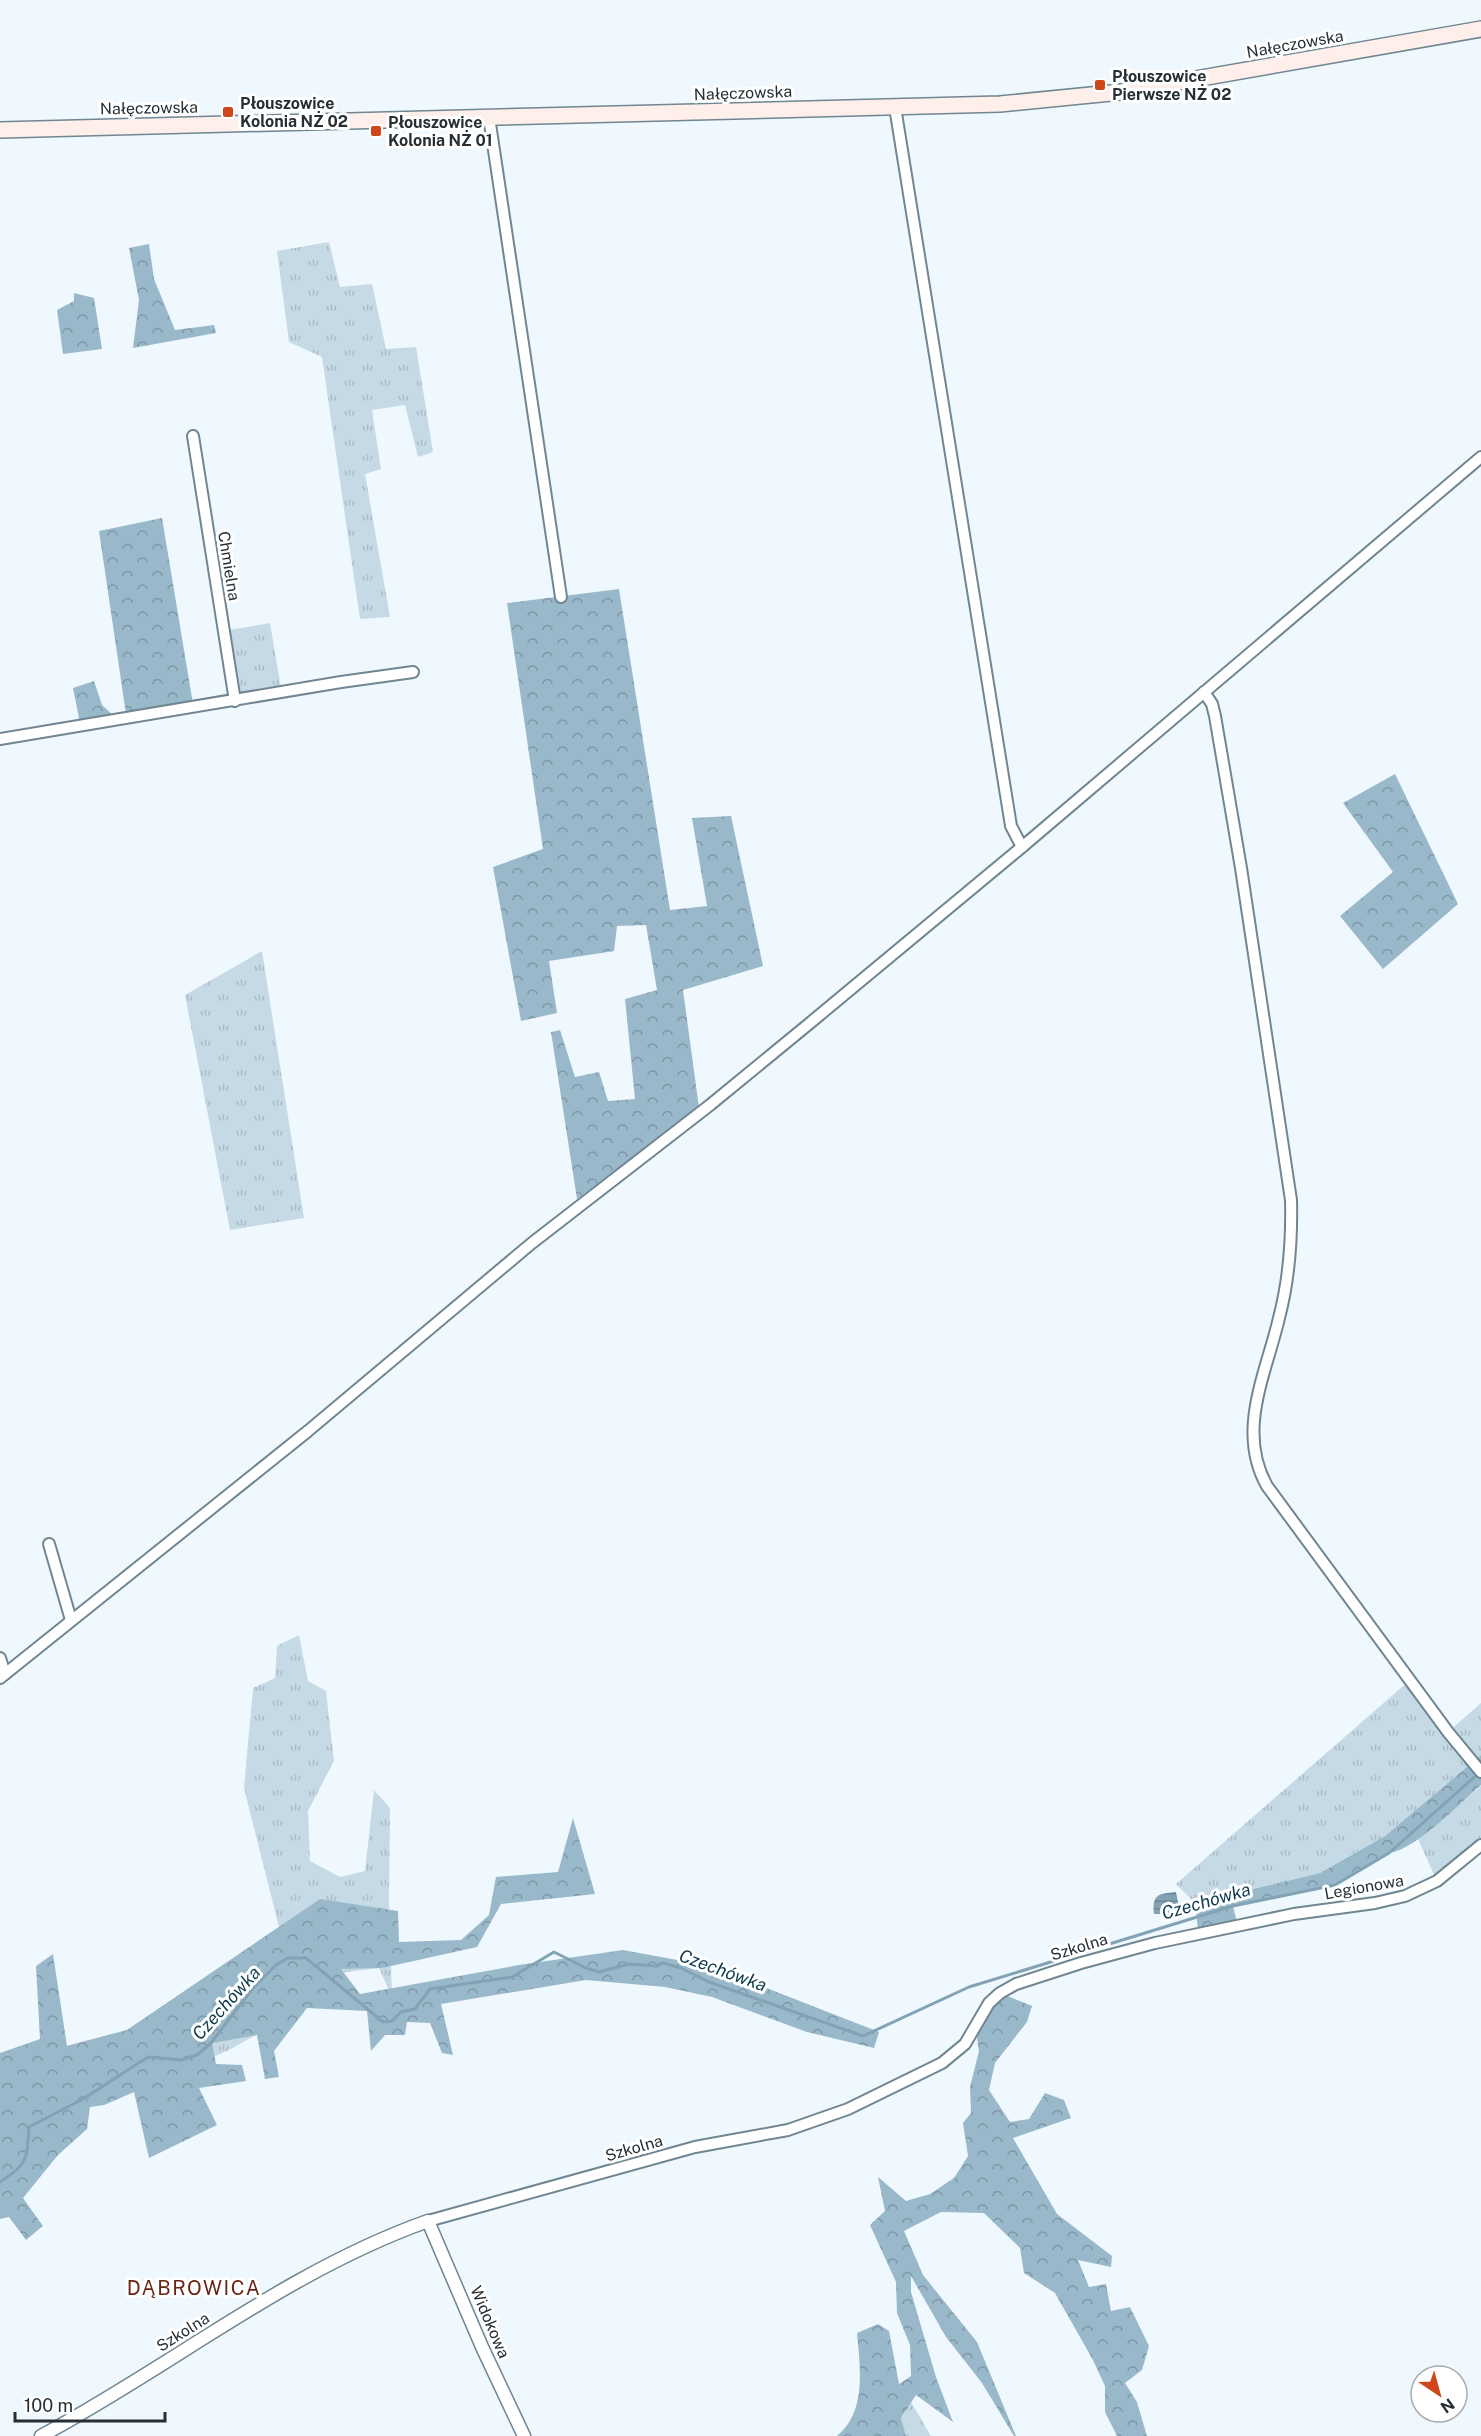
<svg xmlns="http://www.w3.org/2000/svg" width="1481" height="2436" viewBox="0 0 1481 2436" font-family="'Public Sans',sans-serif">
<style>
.grass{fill:url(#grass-tufts)}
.forest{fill:url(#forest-crowns)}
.water{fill:url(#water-rules)}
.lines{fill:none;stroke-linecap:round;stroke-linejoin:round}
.stream{stroke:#83a2b3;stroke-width:3}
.minor-casing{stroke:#708692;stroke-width:14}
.tertiary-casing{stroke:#708692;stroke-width:15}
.secondary-casing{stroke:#708692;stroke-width:18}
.minor{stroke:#fff;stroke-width:10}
.tertiary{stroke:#fff;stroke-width:12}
.secondary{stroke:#feefeb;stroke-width:15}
.poi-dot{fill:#ce461a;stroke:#fff;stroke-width:2}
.labels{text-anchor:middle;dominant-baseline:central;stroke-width:6;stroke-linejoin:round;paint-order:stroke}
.street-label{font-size:16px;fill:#262f34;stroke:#fff}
.poi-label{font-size:16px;font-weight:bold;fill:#262f34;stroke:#fff;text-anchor:start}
.water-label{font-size:18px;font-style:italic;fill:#0e3a4e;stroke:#fff}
.quarter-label{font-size:20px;letter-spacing:1.5px;fill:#682612;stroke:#fff}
</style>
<defs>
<pattern id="grass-tufts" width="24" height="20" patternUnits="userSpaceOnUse" patternTransform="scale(1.5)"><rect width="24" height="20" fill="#c6dae6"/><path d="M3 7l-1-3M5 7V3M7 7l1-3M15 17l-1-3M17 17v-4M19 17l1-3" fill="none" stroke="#aabbc6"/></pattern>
<pattern id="forest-crowns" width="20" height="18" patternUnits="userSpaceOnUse" patternTransform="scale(1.5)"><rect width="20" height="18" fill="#99b9cb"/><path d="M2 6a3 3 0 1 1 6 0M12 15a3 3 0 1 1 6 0" fill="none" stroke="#7d97a6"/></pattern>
<pattern id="water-rules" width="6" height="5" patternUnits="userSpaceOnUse" patternTransform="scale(1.5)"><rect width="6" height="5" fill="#83a2b3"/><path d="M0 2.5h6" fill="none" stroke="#6b8492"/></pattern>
</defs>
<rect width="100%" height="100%" fill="#eff8fe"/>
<g class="grass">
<path d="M329,242l11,45 32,-3 14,65 30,-2 17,105 -15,5 -13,-52 -33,5 9,59 -16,5 25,143 -30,2 -38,-262 -33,-15 -12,-91z"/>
<path d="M270,623l11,65 -41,8 -11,-66z"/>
<path d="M262,951l42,267 -74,12 -45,-235z"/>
<path d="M299,1635l9,46 18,10 8,70 -26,50 2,50 30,16 25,-6 9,-81 16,18 -1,92 3,97 -13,-29 -88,11 13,29 -75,42 -125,55 -38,-59 61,-16 152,-103 -35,-139 9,-100 22,-10 2,-32z"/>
<path d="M1410,1680l38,52 33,-29v52l-96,81 -65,37 -125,30 -19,-19z"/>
<path d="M1481,1786v54l-46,37 -17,-38z"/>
<path d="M911,2402l20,34h-25l-5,-17z"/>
</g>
<g class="forest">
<path d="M149,244l5,35 21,51 39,-5 2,8 -83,15 6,-48 -10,-52z"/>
<path d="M74,293l20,5 8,51 -39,5 -6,-44 17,-9z"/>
<path d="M162,518l31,186 -67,10 -27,-183z"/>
<path d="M619,589l51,321 37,-4 -15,-88 39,-2 32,150 -80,24 16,118 -122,91 -26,-167 9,-2 15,47 24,-5 9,29 27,-2 -10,-100 32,-9 -11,-65 -29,1 -3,25 -65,10 8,52 -36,8 -28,-154 50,-18 -36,-246z"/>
<path d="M94,681l8,24 13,12 -35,6 -7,-35z"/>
<path d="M1395,774l63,130 -75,65 -43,-53 53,-44 -50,-69z"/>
<path d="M1481,1755v30c-21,18 -66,65 -92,68l-54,32 -102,21 4,17 -39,7 -3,-27 125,-30 65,-37z"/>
<path d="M573,1818l22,76 -94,10 -24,43 -95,21 -41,1 19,25 159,-29 104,-15 87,16 169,66 -5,16 -67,-16 -95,-35 -47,-10 -79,-7 -145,24 12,51 -11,-2 -12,-30 -23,-1 -2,13h-20l-14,16 -4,-40 -60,-3 -33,43 5,26 -14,2 -8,-44 -45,8 4,21 26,1 4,16 -47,7 18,37 -68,33 -15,-66 -30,13 -14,2 -3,22 -29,26 -35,43 20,28 -17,14 -17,-23 -9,2v-166l40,-14 -4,-73 17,-12 14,92 60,-16 193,-131 78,12 1,31 62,-2 28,-25 7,-38 62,-5z"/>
<path d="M1005,1995l27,11 -5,16 -32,41 -6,27 21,32 19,-3 16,-26 19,7 7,18 -58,20 44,76 55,42 -1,11 -33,-7 11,27 17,-3 5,27 19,-4 19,39 -7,24 -17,13 12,19 10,34h-30l-12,-24v-26l-12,-26 -38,-67 -31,-20 -4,-25 -36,-35 -43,-1 -37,19 19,44 54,67 39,94h-2l-32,-53 -36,-46 -35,-61v16l25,85 17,45 -37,-27 -15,23 5,18h-69c30,-24 23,-69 20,-103l21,-9 11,7 10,53 12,-8 -1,-31 -13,-32 -1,-31 -26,-57 15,-14 -7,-34 28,24 24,-7 24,-16 14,-22 -5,-33 8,-10 -1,-26 9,-36 -2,-13 3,-14 11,-17z"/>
</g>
<path class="water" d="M1176,1892l3,15c-6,8 -17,7 -25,7 -2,-20 4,-20 22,-22z"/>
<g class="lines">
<path class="stream" d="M0,2182c28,-17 27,-24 29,-55l54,-28 65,-42 33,3 16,-5 14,-12 42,-55 23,-23 12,-7h18l77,64 9,-1 9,-9 14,-3 15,-20 82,-12 42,-25 32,16 13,4 30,-8 27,2 7,-3 18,5 28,14 154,54 106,-49 264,-81 102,-21 54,-32 91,-81"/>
<g class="minor-casing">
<g id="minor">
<path d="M895,107l116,719 11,21"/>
<path d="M489,117l72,480"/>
<path d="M193,436l42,265"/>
<path d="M1204,692l8,12 3,12 26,152 50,332c1,40 -2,80 -12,118 -13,56 -43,113 -12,168l181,246 33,40"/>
<path d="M0,739l341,-57 72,-10"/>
<path d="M49,1544l22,76"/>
<path d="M0,1658l5,16"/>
<path d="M0,1678l308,-247 224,-188 178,-138 100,-82 212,-176 459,-390"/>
<path d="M428,2221l267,-74 93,-17 60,-21 94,-46 23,-19 24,-41 11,-10 16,-9 65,-21 74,-20 139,-29 81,-11 30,-7 32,-15 44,-36"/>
</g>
</g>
<g class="tertiary-casing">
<path id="tertiary" d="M41,2436c131,-70 246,-165 387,-215l54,126 42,89"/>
</g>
<g class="secondary-casing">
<path id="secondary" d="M0,130l1000,-26 121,-12 360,-63"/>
</g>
<use href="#minor" class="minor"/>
<use href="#tertiary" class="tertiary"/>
<use href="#secondary" class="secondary"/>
</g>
<g class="poi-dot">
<rect x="1094" y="79" width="12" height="12" rx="3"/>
<rect x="222" y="106" width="12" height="12" rx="3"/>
<rect x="370" y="125" width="12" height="12" rx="3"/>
</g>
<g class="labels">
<g class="street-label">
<text transform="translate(1295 44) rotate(-10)">Nałęczowska</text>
<text transform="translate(743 93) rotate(-2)">Nałęczowska</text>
<text transform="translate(149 108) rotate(-1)">Nałęczowska</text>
<text transform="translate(229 566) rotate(81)">Chmielna</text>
<text transform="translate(1364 1887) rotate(-10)">Legionowa</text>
<text transform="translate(1079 1947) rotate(-17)">Szkolna</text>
<text transform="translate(634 2148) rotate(-16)">Szkolna</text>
<text transform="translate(490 2322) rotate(67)">Widokowa</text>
<text transform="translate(183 2332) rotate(-32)">Szkolna</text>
</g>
<g class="poi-label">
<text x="1112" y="76">Płouszowice<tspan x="1112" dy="18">Pierwsze NŻ 02</tspan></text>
<text x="240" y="103">Płouszowice<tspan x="240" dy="18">Kolonia NŻ 02</tspan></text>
<text x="388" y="122">Płouszowice<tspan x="388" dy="18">Kolonia NŻ 01</tspan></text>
</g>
<g class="water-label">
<text transform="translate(1206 1901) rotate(-16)">Czechówka</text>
<text transform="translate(723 1970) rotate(20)">Czechówka</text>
<text transform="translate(226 2003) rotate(-48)">Czechówka</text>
</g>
<g class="quarter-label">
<text x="194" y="2288">DĄBROWICA</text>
</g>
</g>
<g transform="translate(1439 2394) rotate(144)"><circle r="28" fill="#ffffff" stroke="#a8acae" stroke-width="1.5"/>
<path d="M0-4.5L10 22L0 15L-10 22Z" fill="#ce461a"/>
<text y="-9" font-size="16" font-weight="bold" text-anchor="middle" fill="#262f34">N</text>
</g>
<path d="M15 2412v9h150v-9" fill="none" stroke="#262f34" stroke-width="3"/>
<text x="24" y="2412" font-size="18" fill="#262f34" stroke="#ffffff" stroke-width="4.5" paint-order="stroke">100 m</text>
</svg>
